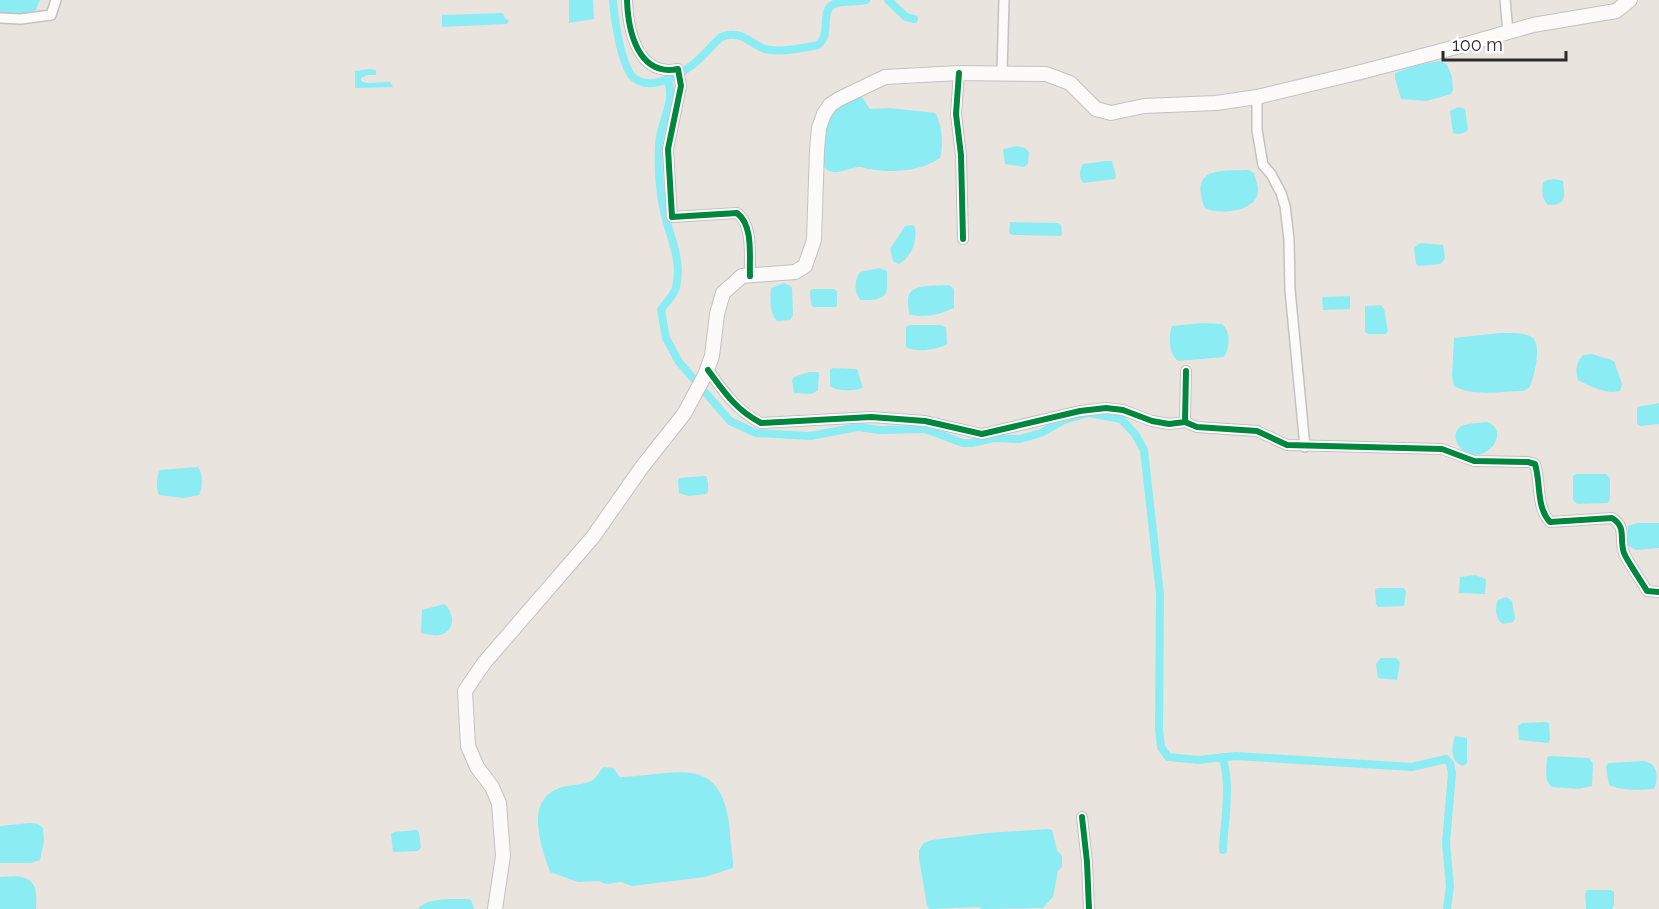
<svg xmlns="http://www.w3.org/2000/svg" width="1659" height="909" viewBox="0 0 1659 909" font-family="Raleway,sans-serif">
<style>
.water{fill:#8cecf3}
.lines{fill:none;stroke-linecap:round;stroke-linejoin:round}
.canal{stroke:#8cecf3;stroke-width:8}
.street-casing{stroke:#c3c1c1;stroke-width:12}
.secondary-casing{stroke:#c3c1c1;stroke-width:16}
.street{stroke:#fcfbfa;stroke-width:9}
.secondary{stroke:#fcfbfa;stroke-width:14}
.cycleway-casing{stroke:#fff;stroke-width:10}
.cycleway{stroke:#00873e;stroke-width:6}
</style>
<rect width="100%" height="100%" fill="#eae4df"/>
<g class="water">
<path d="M0,0h40l-4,10 -14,6 -22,-1z"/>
<path d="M569,0h24l1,19 -25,4z"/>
<path d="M503,13l2,5 4,3 -2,3 -65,3v-12z"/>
<path d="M1439,61l8,3 5,13 1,13 -2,4 -25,7 -25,-2 -6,-21v-5l19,-7z"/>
<path d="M370,69l6,1v5h-9l-6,3v3l5,2 24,-1 3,5 -38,1v-17z"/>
<path d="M862,97l8,12 20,-1 45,5c7,9 9,34 5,45 -20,14 -48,15 -71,11 -3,0 -6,-2 -9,-2 -11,0 -26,11 -35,1 -4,-5 -2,-12 -2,-18 0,-25 9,-51 39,-53z"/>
<path d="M1458,107l7,2 3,21c-3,4 -11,5 -15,3l-3,-22z"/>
<path d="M1017,146l8,2 4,4 -1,12 -4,3 -19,-3 -2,-15z"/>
<path d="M1106,161h6l4,15 -1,3 -32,4c-4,-5 -4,-13 0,-19z"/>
<path d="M1249,170l5,3c2,8 6,16 3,23 -6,16 -38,19 -52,12 -16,-41 14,-37 44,-38z"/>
<path d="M1547,180l8,-1 8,2c2,16 4,24 -15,24 -7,-7 -6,-14 -5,-23z"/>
<path d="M1010,222l48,1 3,2 1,9 -1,2 -49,-1 -3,-2z"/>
<path d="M912,225l3,2c2,15 -3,29 -16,37l-6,-3 -3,-12 15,-23z"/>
<path d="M1421,243l22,2 2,13 -4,6 -22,2 -3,-2 -2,-17z"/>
<path d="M880,268l7,3v18l-2,6c-8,6 -16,5 -25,5 -6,-9 -6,-19 0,-28z"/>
<path d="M784,283l8,4 1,28 -3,5 -13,1c-8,-8 -7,-22 -6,-33z"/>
<path d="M949,285l5,4v19c-13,6 -32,11 -45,6 0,-6 -3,-16 1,-21 6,-9 29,-7 39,-8z"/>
<path d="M813,289h21l3,2v14l-1,2h-23l-2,-3 -1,-13z"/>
<path d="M1350,296v13l-27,1 -1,-13z"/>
<path d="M1381,305l3,4 4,22 -2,3h-18l-3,-2v-26z"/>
<path d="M1203,323l19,1c9,8 8,23 2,33l-46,4c-9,-7 -10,-24 -6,-35z"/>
<path d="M910,325h30l6,2 1,17c-10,6 -31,9 -41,3v-20z"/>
<path d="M1500,333c9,0 26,-1 33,5 9,8 1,41 -4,50l-6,3c-21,0 -49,6 -69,-5l-2,-10 2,-38z"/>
<path d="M1592,354l22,7 8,23 -2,7c-13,4 -30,-5 -42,-11 -3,-11 -2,-17 5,-25z"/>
<path d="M832,368l25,1 6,19c-9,3 -25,4 -33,-2v-16z"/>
<path d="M809,372h9l1,2 -1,16 -6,4 -18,-1 -2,-13 2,-3z"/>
<path d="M1659,403v21l-19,2 -3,-2v-17z"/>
<path d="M1487,422c23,8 3,39 -18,32 -9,-3 -19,-17 -10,-26 5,-5 20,-5 28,-6z"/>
<path d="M198,467c5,6 5,21 1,28l-15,3 -25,-3c-3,-8 -3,-18 1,-25z"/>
<path d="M1576,474h30l4,4v20l-2,5 -31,1 -4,-4v-24z"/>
<path d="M704,476h2l2,7v9l-2,2 -18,2 -9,-3 -1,-12 1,-3z"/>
<path d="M1638,523h21v25l-23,2 -9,-5 1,-19z"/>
<path d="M1475,575l11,4 -1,15 -26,-1 1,-16z"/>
<path d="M1378,588h26l2,3 -2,15 -26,1 -2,-3 -1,-15z"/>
<path d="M1506,597l6,4 3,17 -2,4 -10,2c-7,-4 -9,-17 -5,-24z"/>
<path d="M444,604c9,6 12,23 1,29 -7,4 -16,2 -24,0l1,-23z"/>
<path d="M1381,658h15l4,4 -3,18 -19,-2 -2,-14z"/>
<path d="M1545,722l4,1 1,17 -2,3 -29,-3 -1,-14 4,-3z"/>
<path d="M1455,736l12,2v25l-4,3c-13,-5 -12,-18 -8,-30z"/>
<path d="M1549,756l40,2 4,6 -1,22 -14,3 -26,-2c-9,-6 -5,-20 -5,-29z"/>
<path d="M1644,761c14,3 15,16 10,28 -14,1 -32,2 -45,-4l-3,-18 2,-4z"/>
<path d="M604,767l9,1 7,9c57,-2 103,-26 110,55 0,8 4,31 3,36l-28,9 -73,9 -11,-4 -15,2 -7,-3 -21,1 -28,-10c-8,-23 -25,-68 5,-82 11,-6 25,-4 36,-9 7,-4 8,-10 13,-14z"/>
<path d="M30,823l8,1 5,4 1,13 -4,19 -9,3h-31v-37z"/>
<path d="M1048,829l4,1 5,20 5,6v10l-4,5 -5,26 -10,11 -62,1 -1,-2 -50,2 -3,-3 -8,-48v-8l5,-7 8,-3 56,-7z"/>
<path d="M417,830l2,2 2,15 -3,4 -25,1 -2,-18 3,-2z"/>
<path d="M15,876c22,2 22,14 21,33h-36v-32z"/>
<path d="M1587,890h24l3,2v14l-2,3h-26l-1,-15z"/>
<path d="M468,899l3,1 3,9h-56c9,-12 35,-10 50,-10z"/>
</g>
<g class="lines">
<g class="canal">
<path d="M613,0c1,17 8,63 19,76 16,17 45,0 59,-10 11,-8 20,-20 30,-29 24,-9 32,12 49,13 15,2 33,-2 48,-5 2,-1 5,-6 6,-8 4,-11 -3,-30 13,-34 7,-2 20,-1 29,-3"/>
<path d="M888,0l18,17 8,2"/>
<path d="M668,80c8,24 -9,43 -9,66 -1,22 0,43 5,65 5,24 19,50 12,76 -2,9 -10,15 -15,23l5,28 13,24 51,59 26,12 54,3 48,-9 21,3 46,-1 38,14h9l22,-5 26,1 21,-6 23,-13 25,-7 32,6 14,15 9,16 16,144 -1,135 2,18 7,10 30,3 38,-4 176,11 34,-8 4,4 2,10 -6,70 4,43 -3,23"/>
<path d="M1222,757c10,25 2,66 1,93"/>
</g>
<g class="street-casing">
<g id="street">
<path d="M627,0c1,31 11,77 51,69l3,17 -13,63 4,68 65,-4c17,13 12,44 13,63"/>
<path d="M1505,0l3,32"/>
<path d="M0,18l21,1 30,-4 5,-15"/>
<path d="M959,73l-3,41 5,41 2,84"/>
<path d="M1002,73l2,-73"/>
<path d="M1257,97v33l6,35 8,9 10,19 4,13 4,33 1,51 15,157"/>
<path d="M708,370c16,22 28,40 53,53l110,-6 54,4 57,13 98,-23 26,-3 17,2 29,11 17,3 16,-2 1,-51"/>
<path d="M1185,422l12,5 60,4 30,14 155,4 32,12 54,1 7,2c6,19 1,43 15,58l62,-4c15,9 7,21 12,35 3,8 18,29 23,38l12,1"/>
<path d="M1082,817l5,45 2,47"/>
</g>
</g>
<g class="secondary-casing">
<path id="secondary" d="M495,909l8,-53 -4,-53 -7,-16 -15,-20 -9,-21 -3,-55 19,-28 109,-126 49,-70 42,-53 21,-39 7,-19 5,-42 6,-21 19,-17 53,-4 10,-6 9,-26 3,-90 2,-22 5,-14 6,-9 9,-6 46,-22 74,-4 87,1 24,9 26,26 15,4 33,-7 72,-3 41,-6 104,-25 99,-26 73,-21 83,-14 14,-11"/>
</g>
<use href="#street" class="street"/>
<use href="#secondary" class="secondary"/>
<g class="cycleway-casing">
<g id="cycleway">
<path d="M627,0c1,31 11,77 51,69l3,17 -13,63 4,68 65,-4c17,13 12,44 13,63"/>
<path d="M959,73l-3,41 5,41 2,84"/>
<path d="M708,370c16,22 28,40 53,53l110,-6 54,4 57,13 98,-23 26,-3 17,2 29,11 17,3 16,-2 1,-51"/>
<path d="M1185,422l12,5 60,4 30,14 155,4 32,12 54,1 7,2c6,19 1,43 15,58l62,-4c15,9 7,21 12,35 3,8 18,29 23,38l12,1"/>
<path d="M1082,817l5,45 2,47"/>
</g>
</g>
<use href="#cycleway" class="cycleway"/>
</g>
<path d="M1443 51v9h123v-9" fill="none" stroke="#2b2b2b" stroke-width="3"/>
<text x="1452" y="51" font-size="18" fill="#2b2b2b" stroke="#ffffff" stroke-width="4.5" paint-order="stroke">100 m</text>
</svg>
